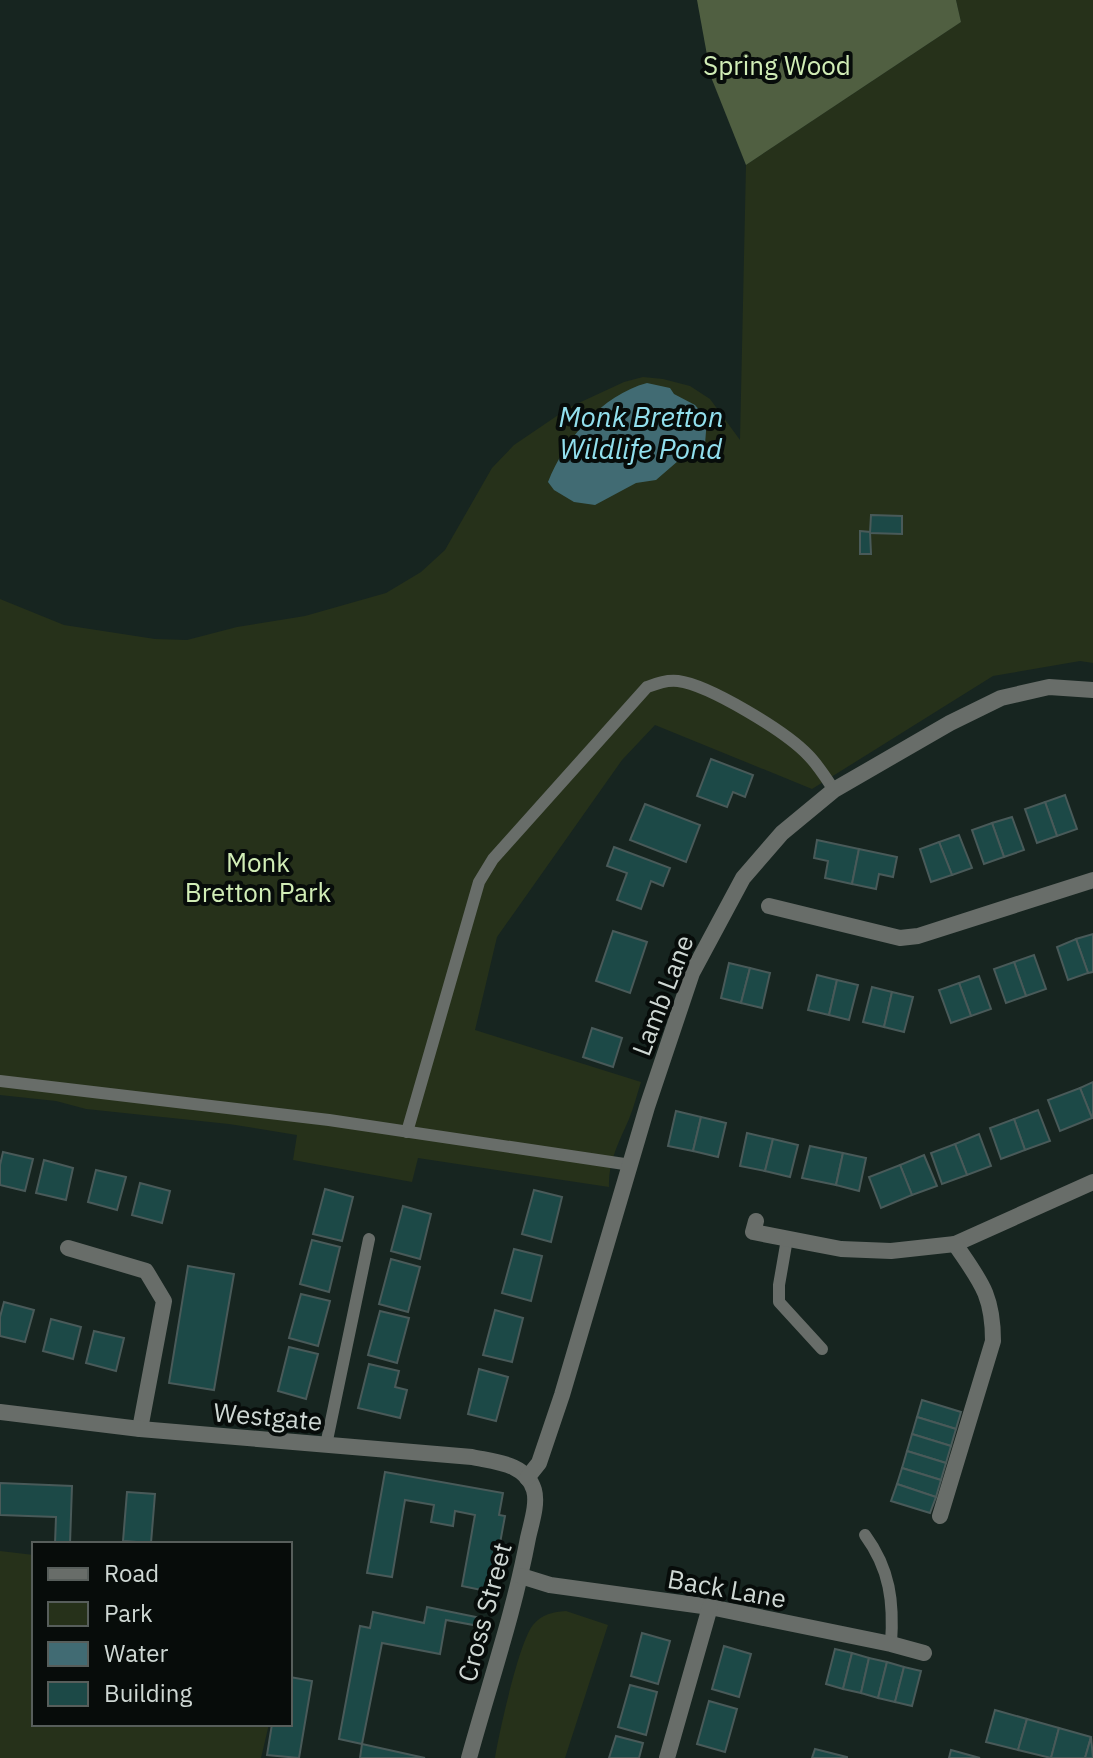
<svg xmlns="http://www.w3.org/2000/svg" width="1093" height="1758" viewBox="0 0 1093 1758" font-family="'IBM Plex Sans',sans-serif">
<style>
.green{fill:#26311a}
.forest{fill:#505f41}
.water{fill:#416b73}
.building{fill:#1c4947;stroke:#495a59;stroke-width:2}
.lines{fill:none;stroke-linecap:round;stroke-linejoin:round}
.lane{stroke:#686d69;stroke-width:12}
.street{stroke:#686d69;stroke-width:16}
.labels{text-anchor:middle;dominant-baseline:central;stroke-width:8;stroke-linejoin:round;paint-order:stroke}
.park-label{font-size:26px;fill:#d1edb6;stroke:#070c0a}
.street-label{font-size:26px;fill:#cfd8d4;stroke:#070c0a}
.water-label{font-size:28px;font-style:italic;fill:#92e0ee;stroke:#070c0a}
</style>
<rect width="100%" height="100%" fill="#172520"/>
<g class="green">
<path d="M956,0h137v663l-13,-2 -87,15 -181,113 -157,-64 -33,35 -125,177 -22,93 166,52c-4,12 -7,25 -12,37 -10,23 -21,43 -20,68l-191,-29 -6,24 -119,-22 4,-25 -68,-11 -143,-15 -30,-8 -56,-6v-496l64,26 91,14 32,1 50,-13 68,-11 81,-23 35,-21 24,-22 47,-82 22,-23 56,-38 54,-25 19,-5 20,2 27,7 20,13 30,41 6,-275 215,-143z"/>
<path d="M0,1551l34,4v169h235l-8,34h-261z"/>
<path d="M566,1611l42,14 -43,133h-70c4,-25 24,-116 38,-133 9,-11 20,-13 33,-14z"/>
</g>
<path class="forest" d="M697,0h259l5,22 -215,143 -35,-88z"/>
<path class="water" d="M647,383l23,5 4,6 21,11 12,14 -2,25 -11,13 -16,4 -22,19 -20,3 -41,22 -21,-3 -20,-12 -6,-8c17,-43 54,-87 99,-99z"/>
<g class="building">
<path d="M871,515l31,1v18l-32,-1z"/>
<path d="M860,531l10,1 1,22h-11z"/>
<path d="M711,759l42,16 -8,22 -12,-5 -6,15 -30,-11z"/>
<path d="M1065,795l12,34 -20,7 -12,-34z"/>
<path d="M1045,802l12,34 -20,7 -12,-34z"/>
<path d="M645,804l55,21 -14,37 -56,-22z"/>
<path d="M1012,817l12,33 -20,7 -12,-34z"/>
<path d="M992,823l12,34 -20,7 -12,-34z"/>
<path d="M959,835l13,33 -20,7 -13,-33z"/>
<path d="M817,840l42,9 -7,35 -27,-6 3,-17 -14,-3z"/>
<path d="M939,842l13,33 -21,7 -11,-33z"/>
<path d="M614,847l56,21 -7,18 -12,-5 -10,28 -24,-9 10,-27 -20,-7z"/>
<path d="M859,849l38,8 -4,20 -14,-3 -3,15 -24,-5z"/>
<path d="M613,931l34,11 -17,51 -34,-12z"/>
<path d="M1093,934v38l-5,1 -12,-34z"/>
<path d="M1076,939l12,34 -20,7 -11,-33z"/>
<path d="M1034,955l12,34 -20,7 -12,-34z"/>
<path d="M1014,962l12,34 -20,7 -12,-34z"/>
<path d="M729,963l21,5 -9,35 -20,-5z"/>
<path d="M750,968l20,5 -8,35 -21,-5z"/>
<path d="M817,975l20,5 -8,35 -21,-5z"/>
<path d="M979,976l12,33 -20,7 -12,-33z"/>
<path d="M837,980l21,5 -9,35 -20,-5z"/>
<path d="M959,983l12,33 -20,7 -12,-33z"/>
<path d="M872,987l20,5 -8,35 -21,-5z"/>
<path d="M892,992l21,5 -9,35 -20,-5z"/>
<path d="M592,1028l30,10 -9,29 -30,-10z"/>
<path d="M1093,1082v36h-1l-12,-30z"/>
<path d="M1080,1088l12,30 -32,13 -12,-31z"/>
<path d="M1038,1110l12,31 -25,9 -11,-31z"/>
<path d="M676,1111l25,6 -8,34 -25,-5z"/>
<path d="M701,1117l25,6 -8,34 -25,-6z"/>
<path d="M1014,1119l11,31 -24,9 -11,-31z"/>
<path d="M747,1133l26,6 -8,32 -25,-5z"/>
<path d="M979,1134l12,32 -24,9 -12,-31z"/>
<path d="M773,1139l25,6 -8,32 -25,-6z"/>
<path d="M955,1144l12,31 -25,9 -11,-31z"/>
<path d="M810,1146l33,7 -7,32 -34,-7z"/>
<path d="M3,1152l30,7 -8,32 -25,-6v-20z"/>
<path d="M843,1153l23,5 -7,33 -23,-6z"/>
<path d="M924,1155l13,31 -25,9 -12,-30z"/>
<path d="M44,1160l29,8 -7,32 -30,-7z"/>
<path d="M900,1165l12,30 -31,13 -12,-31z"/>
<path d="M96,1170l30,7 -9,33 -29,-8z"/>
<path d="M140,1183l30,8 -8,32 -30,-8z"/>
<path d="M325,1189l28,8 -11,44 -29,-7z"/>
<path d="M534,1190l28,7 -11,45 -29,-8z"/>
<path d="M403,1206l28,8 -11,45 -29,-8z"/>
<path d="M312,1240l28,7 -11,45 -29,-8z"/>
<path d="M514,1249l28,7 -11,45 -29,-8z"/>
<path d="M391,1259l29,8 -12,45 -29,-8z"/>
<path d="M188,1266l46,8 -20,116 -45,-7z"/>
<path d="M301,1294l29,7 -12,45 -29,-8z"/>
<path d="M4,1302l30,8 -9,32 -25,-6v-19z"/>
<path d="M495,1310l28,8 -11,44 -29,-7z"/>
<path d="M380,1311l29,7 -12,45 -29,-8z"/>
<path d="M51,1319l30,8 -8,32 -30,-8z"/>
<path d="M94,1331l30,7 -8,33 -30,-8z"/>
<path d="M289,1347l29,7 -12,45 -28,-8z"/>
<path d="M369,1364l30,7 -4,16 12,3 -7,28 -42,-10z"/>
<path d="M479,1369l29,8 -12,44 -28,-7z"/>
<path d="M922,1400l39,12 -5,17 -39,-12z"/>
<path d="M917,1417l39,12 -5,17 -39,-12z"/>
<path d="M912,1434l39,12 -5,17 -39,-12z"/>
<path d="M907,1451l39,12 -5,17 -39,-12z"/>
<path d="M902,1468l39,12 -5,17 -39,-13z"/>
<path d="M385,1472l118,21 -4,22 6,1 -14,76 -29,-6 13,-71 -20,-4 -2,15 -22,-4 3,-17 -29,-5 -13,77 -25,-4z"/>
<path d="M0,1483l72,3 -2,58h-15l1,-27 -56,-2z"/>
<path d="M897,1484l39,13 -6,16 -39,-12z"/>
<path d="M127,1492l28,2 -4,49 -28,-2z"/>
<path d="M427,1607l54,11 -2,8 -33,-6 -6,34 -58,-11 -20,101 -23,-5 21,-113 10,2 3,-16 51,11z"/>
<path d="M642,1633l28,8 -12,43 -27,-8z"/>
<path d="M724,1646l27,8 -12,43 -27,-8z"/>
<path d="M835,1649l17,4 -9,36 -17,-5z"/>
<path d="M852,1653l17,5 -8,35 -18,-4z"/>
<path d="M869,1658l18,4 -9,36 -17,-5z"/>
<path d="M887,1662l17,5 -9,35 -17,-4z"/>
<path d="M904,1667l17,4 -9,35 -17,-4z"/>
<path d="M290,1677l22,4 -13,77 -32,-3 5,-31h18z"/>
<path d="M630,1685l27,7 -11,43 -28,-8z"/>
<path d="M709,1701l28,8 -12,43 -28,-8z"/>
<path d="M995,1710l32,9 -9,31 -32,-8z"/>
<path d="M1027,1719l32,9 -8,30 -33,-8z"/>
<path d="M1059,1728l32,9 -6,21h-34z"/>
<path d="M616,1736l27,7 -4,15h-30z"/>
<path d="M1091,1737l2,21h-8z"/>
<path d="M362,1744l63,14h-65z"/>
<path d="M815,1749l32,8v1h-35z"/>
<path d="M951,1750l29,8h-31z"/>
</g>
<g class="lines">
<g class="lane">
<path d="M0,1081l329,39 302,45"/>
<path d="M407,1132l72,-250 14,-23 154,-172c11,-4 19,-7 31,-6 31,4 107,50 130,74 10,10 18,23 26,35"/>
<path d="M787,1239l-8,46v17l43,47"/>
<path d="M326,1445l43,-206"/>
<path d="M865,1535c25,34 29,67 26,109"/>
</g>
<g class="street">
<path d="M769,906l131,32 18,-2 175,-56"/>
<path d="M756,1221l-3,11 88,17 50,2 64,-7 138,-62"/>
<path d="M68,1248l78,23 18,30 -24,128"/>
<path d="M0,1412l140,17 332,28c23,5 54,6 62,33 4,14 -3,34 -6,48 -14,75 -39,147 -59,220"/>
<path d="M527,1478l12,-15 23,-68 85,-288 45,-134 51,-95 39,-45 52,-43 116,-67 51,-25 48,-11 44,3"/>
<path d="M940,1516l53,-175c0,-47 -13,-60 -38,-97"/>
<path d="M521,1576l29,9 160,22 181,37 33,9"/>
<path d="M667,1758l43,-151"/>
</g>
</g>
<g class="labels">
<g class="park-label">
<text x="777" y="65">Spring Wood</text>
<text x="258" y="862">Monk<tspan x="258" dy="30">Bretton Park</tspan></text>
</g>
<g class="street-label">
<text transform="translate(662 995) rotate(-69)">Lamb Lane</text>
<text transform="translate(268 1416) rotate(5)">Westgate</text>
<text transform="translate(727 1588) rotate(10)">Back Lane</text>
<text transform="translate(484 1612) rotate(-75)">Cross Street</text>
</g>
<g class="water-label">
<text x="641" y="416">Monk Bretton<tspan x="641" dy="32">Wildlife Pond</tspan></text>
</g>
</g>
<rect x="32" y="1542" width="260" height="184" fill="#070c0a" stroke="#575e5b" stroke-width="2"/>
<rect x="48" y="1568" width="40" height="12" fill="#686d69" stroke="#575e5b" stroke-width="2"/>
<text x="104" y="1582" font-size="24" fill="#cfd8d4">Road</text>
<rect x="48" y="1602" width="40" height="24" fill="#26311a" stroke="#575e5b" stroke-width="2"/>
<text x="104" y="1622" font-size="24" fill="#cfd8d4">Park</text>
<rect x="48" y="1642" width="40" height="24" fill="#416b73" stroke="#575e5b" stroke-width="2"/>
<text x="104" y="1662" font-size="24" fill="#cfd8d4">Water</text>
<rect x="48" y="1682" width="40" height="24" fill="#1c4947" stroke="#575e5b" stroke-width="2"/>
<text x="104" y="1702" font-size="24" fill="#cfd8d4">Building</text>
</svg>
